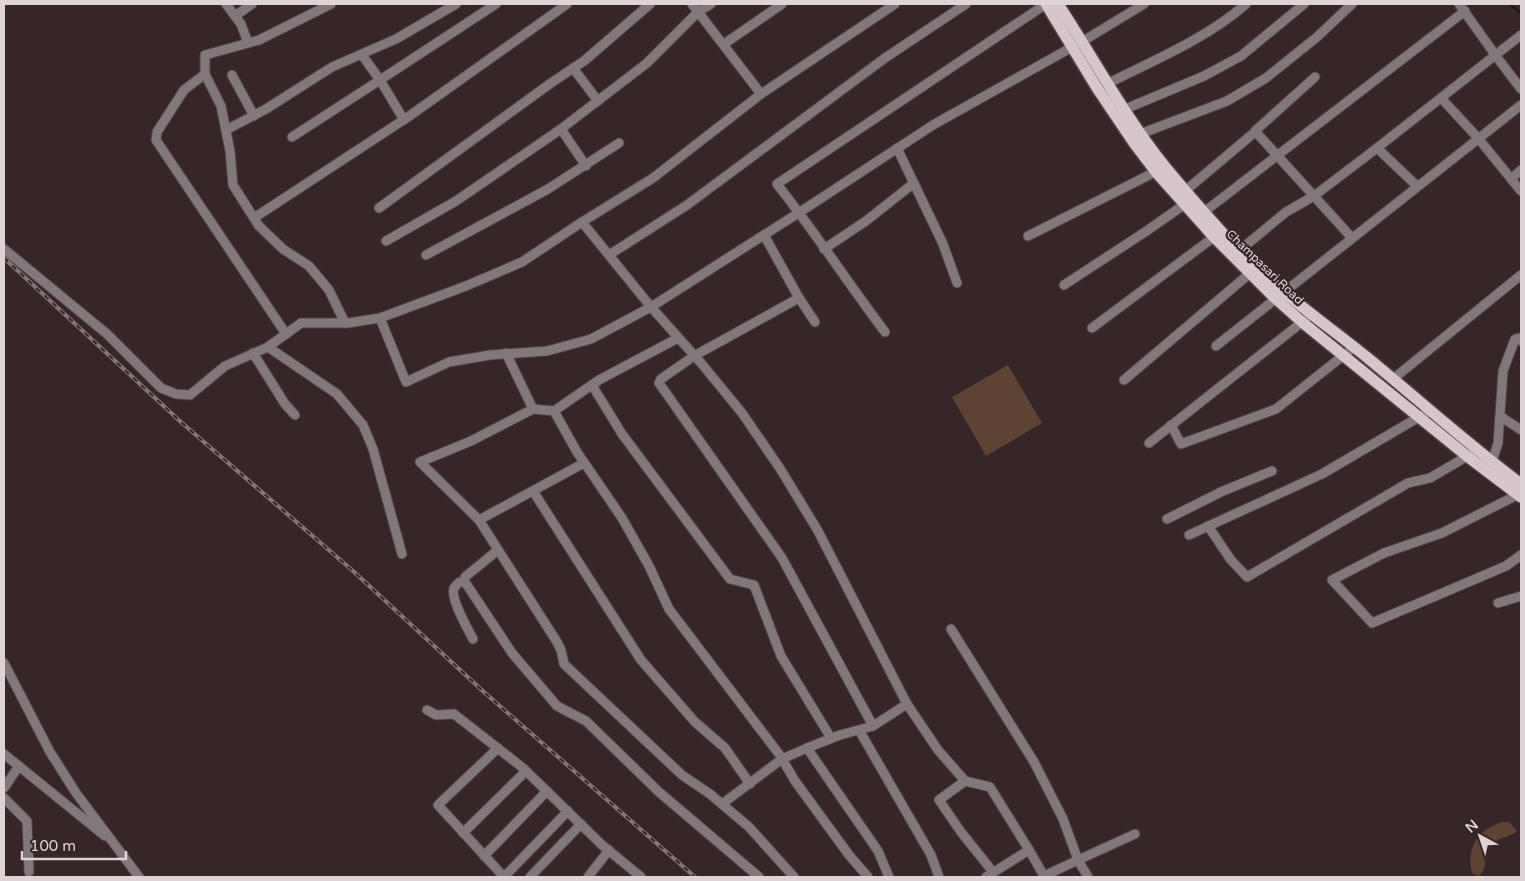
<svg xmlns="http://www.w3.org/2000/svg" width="1525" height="881" viewBox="0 0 1525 881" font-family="'Varela Round',sans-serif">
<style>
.green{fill:#5e4335}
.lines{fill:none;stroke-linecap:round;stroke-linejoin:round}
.stream{stroke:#230c21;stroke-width:2}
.minor-casing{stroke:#524244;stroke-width:11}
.major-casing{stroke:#524244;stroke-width:14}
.minor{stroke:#80787b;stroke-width:9}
.major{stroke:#d6c5cc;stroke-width:11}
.rail-casing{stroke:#847677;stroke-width:4}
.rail{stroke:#372628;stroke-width:2;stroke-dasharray:5.5;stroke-linecap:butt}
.labels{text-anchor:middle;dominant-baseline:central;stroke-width:4.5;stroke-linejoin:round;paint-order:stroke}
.street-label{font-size:12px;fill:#dfd4d5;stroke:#372628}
</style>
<rect width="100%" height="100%" fill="#372628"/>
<g class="green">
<path d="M1008,365l34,58 -56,33 -34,-59z"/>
<path d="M1502,822h7l8,9c-6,6 -18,6 -24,13 -10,9 -3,21 -14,32l-7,-3c-6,-25 5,-43 30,-51z"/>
</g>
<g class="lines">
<path class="stream" d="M1509,4l12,9"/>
<g class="minor-casing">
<g id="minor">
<path d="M226,4l15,20 7,19"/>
<path d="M331,4l-72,36 -54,15v19l16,32 9,45 3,34 26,41 24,23 26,17 20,24 16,33"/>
<path d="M692,4l69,90"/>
<path d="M1459,4l37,52 25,33"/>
<path d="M235,16l17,-12"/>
<path d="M724,44l58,-40"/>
<path d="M573,68l25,33"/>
<path d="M205,74l-21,16 -27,42 -1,8 130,194"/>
<path d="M232,75l22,41"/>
<path d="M1315,77l-60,54 97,107"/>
<path d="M1107,84c47,-24 99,-45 139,-80"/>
<path d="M1441,98l37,40 43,53"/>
<path d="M1123,110l81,-34 37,-20 63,-52"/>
<path d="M404,120l-24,-40 116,-76"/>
<path d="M561,129l25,37"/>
<path d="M226,130l40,-21 66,-42 64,-28 60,-35"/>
<path d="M1140,134l87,-33 39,-23 51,-41 35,-33"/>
<path d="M292,137l88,-57 -18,-25"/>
<path d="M897,148l46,96 14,39"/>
<path d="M1377,148l40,38"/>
<path d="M1511,179l10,-9"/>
<path d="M1185,191l70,-59"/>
<path d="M379,208l172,-125 33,-22 66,-57"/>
<path d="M1204,212l261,-201"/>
<path d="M254,218l154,-101 159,-113"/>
<path d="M582,222l69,85 50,56 41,50 39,57 37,61 89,173 31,46 27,31 25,6 39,63"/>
<path d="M764,235l35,63 -105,58 -33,23 -2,4 123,175 91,168"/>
<path d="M1028,236l131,-66"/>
<path d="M386,241l70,-40 105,-72 86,-66 51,-51 13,-8"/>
<path d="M4,249l103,85 54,54 15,6 14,1 35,-29 43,-19 33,-24h47l32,-5 86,-32 56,-24 60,-40 71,-44 108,-84 134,-90"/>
<path d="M824,249l42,-28 48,-38"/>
<path d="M1240,250l46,-38 28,-16 63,-48 144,-113"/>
<path d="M426,255l122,-66 71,-46"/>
<path d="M609,255l78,-50 198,-147 81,-54"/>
<path d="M1064,285l81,-53 43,-30"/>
<path d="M799,298l16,24"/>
<path d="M380,318l26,64 43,-20 41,-7 57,-4 44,-12 60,-32 149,-95 133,-87 150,-84 61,-37"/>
<path d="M1092,328l126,-94"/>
<path d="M885,332c-37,-49 -70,-100 -108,-148l269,-180"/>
<path d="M678,338l-79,42 -45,31 23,41 45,66 27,48 20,43 110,145 16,27 54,74 19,22"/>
<path d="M1216,346l305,-241"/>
<path d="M268,347l69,47 26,31 10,24 29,105"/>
<path d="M253,353l32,51 10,11"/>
<path d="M506,353l27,56"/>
<path d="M1393,379l128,-104"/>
<path d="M1124,380l131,-111"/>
<path d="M592,385l30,49 108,145 24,6 27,71 50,82"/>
<path d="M554,411l-21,-2 -62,32 -51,21 59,58 78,122 4,8 3,14 118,111 28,19 39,33 45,50"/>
<path d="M1500,416l21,14"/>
<path d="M1171,425l10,19 95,-35 78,-62"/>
<path d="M1149,443l157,-124"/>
<path d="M1492,462l6,-19 5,-72 12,-32 4,-1 2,3"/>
<path d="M533,491l108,169 54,62 30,26 25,36"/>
<path d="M1521,493l-79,40 -58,20 -52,27 40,43 134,-57 15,-11"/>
<path d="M1167,519l56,-28 49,-20"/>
<path d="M479,520l105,-57"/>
<path d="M1208,526l23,34 16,17 161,-94 22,-5 41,-24"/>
<path d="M1189,535l133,-61 109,-64"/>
<path d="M498,550l-33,27v5l47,71 45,53 29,15 73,71 100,85"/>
<path d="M465,582h-5c-2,1 -5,5 -6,6 -4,11 14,41 19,51"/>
<path d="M1498,603l23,-7"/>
<path d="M951,629l83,133 29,57 15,41 57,-26"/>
<path d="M4,663l46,89 26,41 63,84"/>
<path d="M427,710l9,5 18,-1 69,54 79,77 39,32"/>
<path d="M859,730l72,125 8,22"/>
<path d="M498,748l-60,57 66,72"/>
<path d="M807,748l71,103 11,26"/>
<path d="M4,754l101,82"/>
<path d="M965,781l-26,19 22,32 32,40"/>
<path d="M4,788l15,-22"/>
<path d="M4,798l23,23 2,51"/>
<path d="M722,804l60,-45 25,-11 33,-13 33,-9 34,-22"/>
<path d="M463,833l63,-62"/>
<path d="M484,856l63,-65"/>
<path d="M504,877l64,-66"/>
<path d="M530,877l51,-53"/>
<path d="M588,877l21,-27"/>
<path d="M986,877l43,-27 15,26 34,-16 10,17"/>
</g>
</g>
<g class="major-casing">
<g id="major">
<path d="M1046,4l51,84 37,55 22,29 58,65 61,61 27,24 165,134 54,41"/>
<path d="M1058,4c36,55 67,113 108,164 36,43 74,87 117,123 28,24 58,45 86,68 51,42 100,86 152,125"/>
</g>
</g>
<use href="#minor" class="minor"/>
<use href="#major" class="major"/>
<g class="rail-casing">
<path id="rail" d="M4,258l178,165 170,147 133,123 210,184"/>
</g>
<use href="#rail" class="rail"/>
</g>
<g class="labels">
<g class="street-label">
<text transform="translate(1265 267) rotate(44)">Champasari Road</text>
</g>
</g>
<rect width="1525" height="881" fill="none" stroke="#dfd4d5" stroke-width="10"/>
<g transform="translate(1480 836) rotate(320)" stroke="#372628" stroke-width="4" paint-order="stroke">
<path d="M0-4L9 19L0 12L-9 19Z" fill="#dfd4d5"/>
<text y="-8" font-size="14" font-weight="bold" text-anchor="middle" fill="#dfd4d5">N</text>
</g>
<path d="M22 851v8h104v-8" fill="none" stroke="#dfd4d5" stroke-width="2.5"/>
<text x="30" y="851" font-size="15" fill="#dfd4d5" stroke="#372628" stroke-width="4" paint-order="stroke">100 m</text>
</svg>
